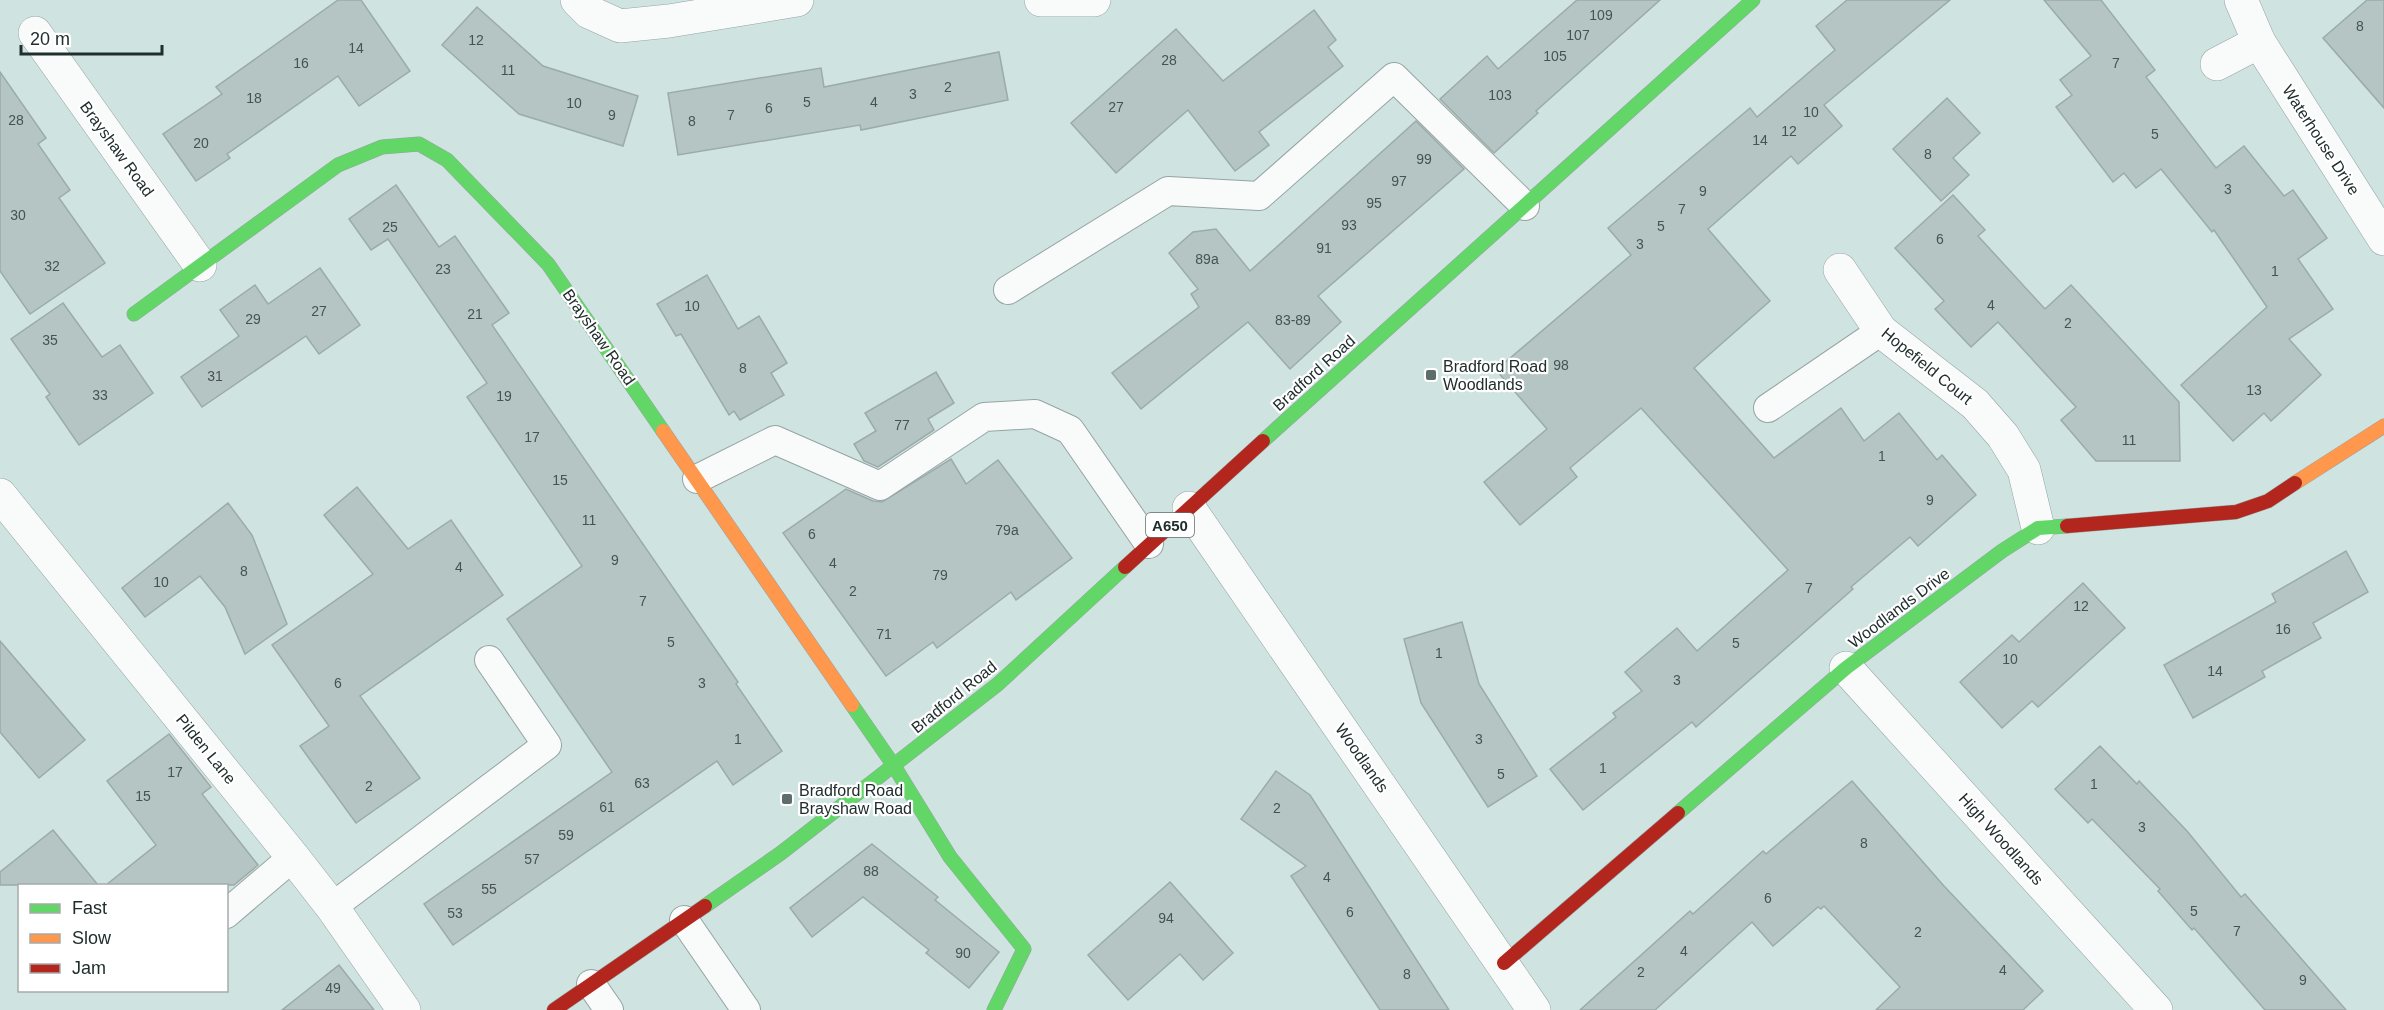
<svg xmlns="http://www.w3.org/2000/svg" width="2384" height="1010" viewBox="0 0 2384 1010" font-family="Helvetica,sans-serif">
<style>
.building{fill:#b5c5c3;stroke:#9caba9;stroke-width:1.5}
.lines{fill:none;stroke-linecap:round;stroke-linejoin:round}
.lane-casing{stroke:#95a4a3;stroke-width:30}
.street-casing{stroke:#95a4a3;stroke-width:34}
.fast-casing{stroke:#95a4a3;stroke-width:15}
.slow-casing{stroke:#95a4a3;stroke-width:15}
.jam-casing{stroke:#95a4a3;stroke-width:15}
.lane{stroke:#f8fbfa;stroke-width:28}
.street{stroke:#f8fbfa;stroke-width:33}
.fast{stroke:#63d668;stroke-width:14}
.slow{stroke:#ff974d;stroke-width:14}
.jam{stroke:#b3261e;stroke-width:14}
.poi-dot{fill:#5d6d6c;stroke:#fff;stroke-width:2}
.labels{text-anchor:middle;dominant-baseline:central;stroke-width:4.5;stroke-linejoin:round;paint-order:stroke}
.number-label{font-size:14px;fill:#455452}
.shield{fill:#fff;stroke:#636d6c;stroke-width:1.5}
.shield-label{font-size:15px;font-weight:bold;fill:#202e2d}
.street-label{font-size:16px;fill:#202e2d;stroke:#fff}
.poi-label{font-size:16px;fill:#202e2d;stroke:#fff;text-anchor:start}
</style>
<rect width="100%" height="100%" fill="#cfe3e1"/>
<g class="building">
<path d="M338,0h23l49,71 -51,35 -21,-30 -111,78 3,4 -34,23 -33,-47 59,-40 -6,-7z"/>
<path d="M1577,0h83l-124,111 2,2 -44,40 -54,-54 47,-43 11,13z"/>
<path d="M1847,0h103l-126,105 18,21 -44,38 -7,-8 -83,73 62,72 -76,67 80,90 67,-50 23,33 35,-28 38,47 5,-5 34,40 -58,51 -8,-9 -59,50 2,2 -157,138 -4,-5 -109,88 -33,-41 66,-52 -3,-4 29,-22 -17,-19 52,-44 20,23 91,-81 -147,-162 -71,60 7,9 -57,48 -36,-43 63,-53 -51,-59 135,-115 -23,-27 142,-120 7,9 78,-67 -19,-24z"/>
<path d="M2044,0h57l54,70 -9,7 70,91 28,-22 40,50 9,-6 34,48 -29,21 35,50 -44,30 32,36 -50,46 -7,-8 -31,28 -52,-56 86,-78 -53,-77 -2,2 -51,-63 -25,19 -12,-15 -11,9 -57,-75 16,-12 -12,-15 31,-24z"/>
<path d="M2367,0h17v108l-61,-70z"/>
<path d="M477,7l66,59 95,30 -15,50 -104,-32 -77,-69z"/>
<path d="M1314,10l22,30 -8,7 15,19 -84,66 10,13 -34,26 -47,-61 -72,63 -45,-50 105,-94 47,52z"/>
<path d="M999,52l9,48 -147,30 -1,-5 -182,30 -10,-62 153,-25 3,19z"/>
<path d="M0,72l46,66 -8,6 32,46 -11,8 46,65 -75,51 -30,-43z"/>
<path d="M1947,98l33,35 -27,25 16,17 -28,26 -48,-52z"/>
<path d="M1416,121l48,48 -146,127 23,26 -51,47 -42,-47 -107,87 -29,-36 87,-66 -8,-13 7,-5 -29,-36 24,-21 23,-3 34,42z"/>
<path d="M396,185l43,62 16,-11 54,77 -17,12 246,357 -2,2 46,67 -49,34 -16,-24 -264,184 -29,-41 188,-132 -105,-153 75,-53 -115,-169 20,-14 -99,-144 -17,11 -22,-31z"/>
<path d="M1953,195l32,35 -7,6 67,73 26,-24 108,117 1,59h-84l-35,-41 15,-13 -78,-85 -27,25 -36,-38 9,-8 -49,-53z"/>
<path d="M320,268l40,57 -41,29 -13,-18 -104,71 -21,-30 58,-41 -19,-26 35,-25 13,19z"/>
<path d="M707,275l31,54 21,-13 28,47 -16,10 13,22 -44,25 -6,-9 -5,4 -48,-81 -5,2 -19,-32z"/>
<path d="M63,303l39,54 18,-12 33,48 -74,52 -33,-48 4,-3 -39,-55z"/>
<path d="M936,372l18,31 -26,16 6,11 -56,37 -14,-6 -10,-17 22,-13 -11,-18z"/>
<path d="M951,459l15,25 32,-24 74,98 -56,42 -5,-8 -74,56 -4,-6 -47,34 -103,-143 63,-44 27,12 9,1z"/>
<path d="M357,487l51,62 43,-29 52,75 -143,101 60,82 -64,45 -56,-77 29,-20 -57,-81 101,-71 -49,-59z"/>
<path d="M228,503l24,32 35,89 -42,30 -20,-47 -25,-31 -55,41 -23,-29z"/>
<path d="M2346,551l22,41 -55,31 8,15 -59,33 3,6 -72,41 -29,-53 112,-63 -4,-8z"/>
<path d="M2083,583l42,45 -87,79 -6,-6 -30,27 -42,-46 52,-47 7,7z"/>
<path d="M1462,622l17,62 58,92 -49,31 -67,-104 -17,-64z"/>
<path d="M0,641l85,99 -46,38 -39,-46z"/>
<path d="M169,734l42,53 -9,7 56,71 -24,20h-128l50,-40 -49,-64z"/>
<path d="M2100,746l37,38 2,-3 48,50 54,66 4,-3 101,116h-81l-71,-82 -2,2 -34,-39 2,-2 -68,-70 -4,4 -33,-34z"/>
<path d="M1276,771l34,24 139,215h-69l-89,-134 15,-10 -65,-47z"/>
<path d="M1852,781l92,105 99,105 -20,19h-147l24,-23 -76,-81 -3,3 -3,-2 -45,39 -21,-24 -97,88h-75l110,-99 3,3 70,-63 3,3z"/>
<path d="M53,830l45,55h-98v-13z"/>
<path d="M872,844l66,53 -3,3 64,52 -30,36 -43,-35 3,-3 -66,-53 -51,40 -22,-29z"/>
<path d="M1170,882l63,71 -30,27 -23,-26 -52,46 -40,-45z"/>
<path d="M339,965l35,45h-92z"/>
</g>
<g class="lines">
<g class="lane-casing">
<g id="lane">
<path d="M1008,290l160,-99 91,5 135,-119 131,129"/>
<path d="M1768,408l113,-77"/>
<path d="M697,479l78,-39 105,46 104,-69 51,-3 35,16 79,114"/>
<path d="M332,907l215,-162 -58,-85"/>
<path d="M226,914l67,-57"/>
<path d="M684,920l62,90"/>
<path d="M591,984l18,26"/>
</g>
</g>
<g class="street-casing">
<g id="street">
<path d="M577,0l12,12 31,14 49,-5 128,-21"/>
<path d="M1041,0h53"/>
<path d="M2241,0l18,42 125,197"/>
<path d="M35,33l165,232"/>
<path d="M2217,64l42,-22"/>
<path d="M1840,270l41,61 94,73 28,32 21,34 14,58"/>
<path d="M0,495l293,362 39,50 72,103"/>
<path d="M1189,508l345,502"/>
<path d="M1846,668l310,342"/>
</g>
</g>
<g class="fast-casing">
<g id="fast">
<path d="M134,314l204,-149 44,-18 37,-3 28,16 101,104 115,167"/>
<path d="M1263,441l490,-441"/>
<path d="M852,705l42,61 56,91 74,92 -30,61"/>
<path d="M1678,813l168,-145 156,-117 36,-23 29,-2"/>
<path d="M705,906l76,-53 217,-169 127,-117"/>
</g>
</g>
<g class="slow-casing">
<g id="slow">
<path d="M663,431l189,274"/>
<path d="M2295,483l89,-57"/>
</g>
</g>
<g class="jam-casing">
<g id="jam">
<path d="M2067,526l169,-14 32,-11 27,-18"/>
<path d="M1125,567l138,-126"/>
<path d="M1504,963l174,-150"/>
<path d="M554,1010l151,-104"/>
</g>
</g>
<use href="#lane" class="lane"/>
<use href="#street" class="street"/>
<use href="#fast" class="fast"/>
<use href="#slow" class="slow"/>
<use href="#jam" class="jam"/>
</g>
<g class="poi-dot">
<rect x="1425" y="369" width="12" height="12" rx="3"/>
<rect x="781" y="793" width="12" height="12" rx="3"/>
</g>
<g class="labels">
<g class="number-label">
<text x="1601" y="15">109</text>
<text x="2360" y="26">8</text>
<text x="1578" y="35">107</text>
<text x="476" y="40">12</text>
<text x="356" y="48">14</text>
<text x="1555" y="56">105</text>
<text x="1169" y="60">28</text>
<text x="301" y="63">16</text>
<text x="2116" y="63">7</text>
<text x="508" y="70">11</text>
<text x="948" y="87">2</text>
<text x="913" y="94">3</text>
<text x="1500" y="95">103</text>
<text x="254" y="98">18</text>
<text x="807" y="102">5</text>
<text x="874" y="102">4</text>
<text x="574" y="103">10</text>
<text x="1116" y="107">27</text>
<text x="769" y="108">6</text>
<text x="1811" y="112">10</text>
<text x="612" y="115">9</text>
<text x="731" y="115">7</text>
<text x="16" y="120">28</text>
<text x="692" y="121">8</text>
<text x="1789" y="131">12</text>
<text x="2155" y="134">5</text>
<text x="1760" y="140">14</text>
<text x="201" y="143">20</text>
<text x="1928" y="154">8</text>
<text x="1424" y="159">99</text>
<text x="1399" y="181">97</text>
<text x="2228" y="189">3</text>
<text x="1703" y="191">9</text>
<text x="1374" y="203">95</text>
<text x="1682" y="209">7</text>
<text x="18" y="215">30</text>
<text x="1349" y="225">93</text>
<text x="1661" y="226">5</text>
<text x="390" y="227">25</text>
<text x="1940" y="239">6</text>
<text x="1640" y="244">3</text>
<text x="1324" y="248">91</text>
<text x="1207" y="259">89a</text>
<text x="52" y="266">32</text>
<text x="443" y="269">23</text>
<text x="2275" y="271">1</text>
<text x="1991" y="305">4</text>
<text x="692" y="306">10</text>
<text x="319" y="311">27</text>
<text x="475" y="314">21</text>
<text x="253" y="319">29</text>
<text x="1293" y="320">83-89</text>
<text x="2068" y="323">2</text>
<text x="50" y="340">35</text>
<text x="1561" y="365">98</text>
<text x="743" y="368">8</text>
<text x="215" y="376">31</text>
<text x="2254" y="390">13</text>
<text x="100" y="395">33</text>
<text x="504" y="396">19</text>
<text x="902" y="425">77</text>
<text x="532" y="437">17</text>
<text x="2129" y="440">11</text>
<text x="1882" y="456">1</text>
<text x="560" y="480">15</text>
<text x="1930" y="500">9</text>
<text x="589" y="520">11</text>
<text x="1007" y="530">79a</text>
<text x="812" y="534">6</text>
<text x="615" y="560">9</text>
<text x="833" y="563">4</text>
<text x="459" y="567">4</text>
<text x="244" y="571">8</text>
<text x="940" y="575">79</text>
<text x="161" y="582">10</text>
<text x="1809" y="588">7</text>
<text x="853" y="591">2</text>
<text x="643" y="601">7</text>
<text x="2081" y="606">12</text>
<text x="2283" y="629">16</text>
<text x="884" y="634">71</text>
<text x="671" y="642">5</text>
<text x="1736" y="643">5</text>
<text x="1439" y="653">1</text>
<text x="2010" y="659">10</text>
<text x="2215" y="671">14</text>
<text x="1677" y="680">3</text>
<text x="338" y="683">6</text>
<text x="702" y="683">3</text>
<text x="738" y="739">1</text>
<text x="1479" y="739">3</text>
<text x="1603" y="768">1</text>
<text x="175" y="772">17</text>
<text x="1501" y="774">5</text>
<text x="642" y="783">63</text>
<text x="2094" y="784">1</text>
<text x="369" y="786">2</text>
<text x="143" y="796">15</text>
<text x="607" y="807">61</text>
<text x="1277" y="808">2</text>
<text x="2142" y="827">3</text>
<text x="566" y="835">59</text>
<text x="1864" y="843">8</text>
<text x="532" y="859">57</text>
<text x="871" y="871">88</text>
<text x="1327" y="877">4</text>
<text x="489" y="889">55</text>
<text x="1768" y="898">6</text>
<text x="2194" y="911">5</text>
<text x="1350" y="912">6</text>
<text x="455" y="913">53</text>
<text x="1166" y="918">94</text>
<text x="2237" y="931">7</text>
<text x="1918" y="932">2</text>
<text x="1684" y="951">4</text>
<text x="963" y="953">90</text>
<text x="2003" y="970">4</text>
<text x="1641" y="972">2</text>
<text x="1407" y="974">8</text>
<text x="2303" y="980">9</text>
<text x="333" y="988">49</text>
</g>
<rect class="shield" x="1146" y="513" width="48" height="24" rx="4.5"/>
<g class="shield-label">
<text x="1170" y="525">A650</text>
</g>
<g class="street-label">
<text transform="translate(2321 140) rotate(57)">Waterhouse Drive</text>
<text transform="translate(117 149) rotate(54)">Brayshaw Road</text>
<text transform="translate(599 337) rotate(55)">Brayshaw Road</text>
<text transform="translate(1927 366) rotate(39)">Hopefield Court</text>
<text transform="translate(1314 373) rotate(-42)">Bradford Road</text>
<text transform="translate(1899 608) rotate(-37)">Woodlands Drive</text>
<text transform="translate(954 697) rotate(-39)">Bradford Road</text>
<text transform="translate(206 749) rotate(51)">Pilden Lane</text>
<text transform="translate(1362 758) rotate(55)">Woodlands</text>
<text transform="translate(2001 839) rotate(48)">High Woodlands</text>
</g>
<g class="poi-label">
<text x="1443" y="366">Bradford Road<tspan x="1443" dy="18">Woodlands</tspan></text>
<text x="799" y="790">Bradford Road<tspan x="799" dy="18">Brayshaw Road</tspan></text>
</g>
</g>
<rect x="18" y="884" width="210" height="108" fill="#ffffff" stroke="#a6abab" stroke-width="1.5"/>
<rect x="30" y="904" width="30" height="9" fill="#63d668" stroke="#a6abab" stroke-width="1.5"/>
<text x="72" y="914" font-size="18" fill="#202e2d">Fast</text>
<rect x="30" y="934" width="30" height="9" fill="#ff974d" stroke="#a6abab" stroke-width="1.5"/>
<text x="72" y="944" font-size="18" fill="#202e2d">Slow</text>
<rect x="30" y="964" width="30" height="9" fill="#b3261e" stroke="#a6abab" stroke-width="1.5"/>
<text x="72" y="974" font-size="18" fill="#202e2d">Jam</text>
<path d="M21 45v9h141v-9" fill="none" stroke="#202e2d" stroke-width="3"/>
<text x="30" y="45" font-size="18" fill="#202e2d" stroke="#ffffff" stroke-width="4.5" paint-order="stroke">20 m</text>
</svg>
